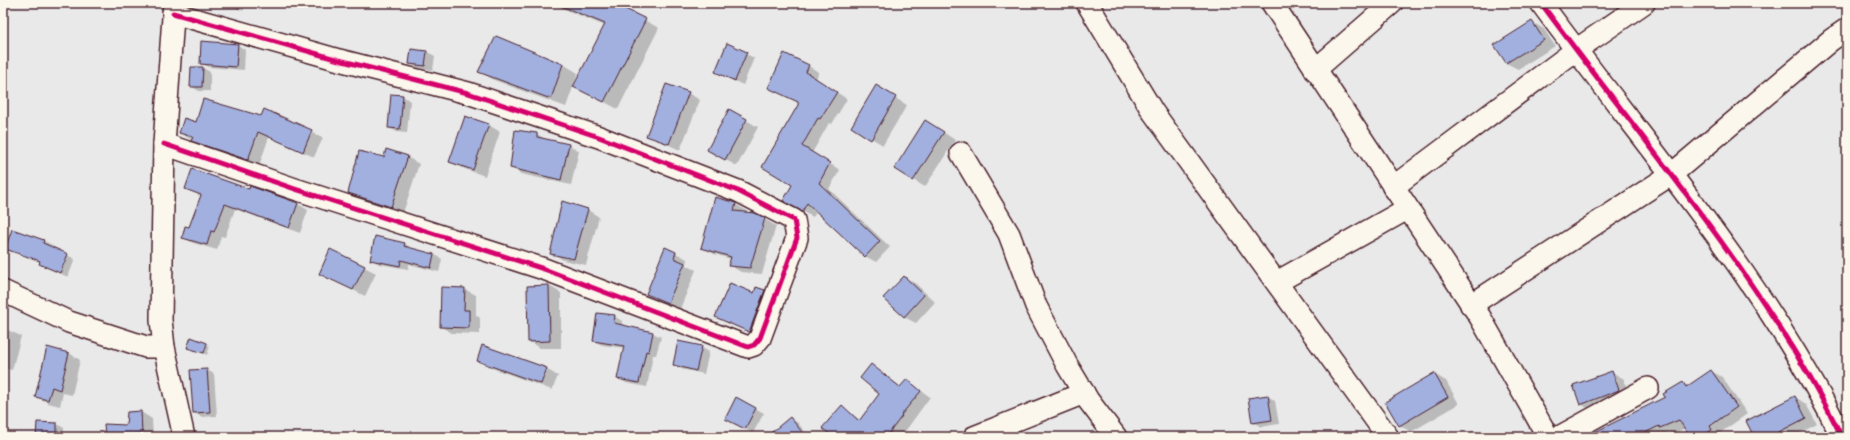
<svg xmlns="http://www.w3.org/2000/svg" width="1850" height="440" viewBox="0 0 1850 440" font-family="'Patrick Hand',sans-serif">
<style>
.shadow{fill:#0003}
.building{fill:#a2b0df;stroke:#4a1f2b}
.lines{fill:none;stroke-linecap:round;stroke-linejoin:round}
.minor-casing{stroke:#4a1f2b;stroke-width:24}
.minor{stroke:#fbf7ec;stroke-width:21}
.cycleway-casing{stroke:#fbf7ec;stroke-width:8}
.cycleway{stroke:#d6006c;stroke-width:5}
</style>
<rect width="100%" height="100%" fill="#e9e9e9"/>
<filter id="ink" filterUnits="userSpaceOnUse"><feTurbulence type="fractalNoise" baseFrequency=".025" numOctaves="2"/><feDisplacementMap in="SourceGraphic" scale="8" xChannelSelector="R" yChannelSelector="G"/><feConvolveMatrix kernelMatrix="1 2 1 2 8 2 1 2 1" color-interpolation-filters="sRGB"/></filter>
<g filter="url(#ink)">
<g class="shadow">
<path d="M226,3h21l-4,8z"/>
<path d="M553,3h58l48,25 -41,81 -29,-15 16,-68 -41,-17z"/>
<path d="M1532,22l12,7 11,17 -37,23 -12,-6z"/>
<path d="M238,45l7,5 -1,20 -36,-3 -7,-4z"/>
<path d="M728,45l26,13 -11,27 -27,-13z"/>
<path d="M412,50l15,2 8,4 -2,14 -15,-2 -8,-5z"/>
<path d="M563,64l15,9 -12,34 -72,-27 -15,-9z"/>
<path d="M808,66l11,6 -3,7 31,20 -15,25 -3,-1 -17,30 28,17 -11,19 61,58 -14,15 -11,-6 -48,-45 -4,6 -28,-16 9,-17 5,-81 -30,-15z"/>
<path d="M203,68l7,4v19h-11l-8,-5z"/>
<path d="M876,87l31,18 -24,40 -31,-18z"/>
<path d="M688,93l12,7 -20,50 -33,-15z"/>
<path d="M403,96l7,5 -3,32 -10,-1 -8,-4z"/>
<path d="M265,110l58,28 -9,19 -45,-20 -10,29 -55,-19 -24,-14 17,-9 65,-6z"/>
<path d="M746,120l12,7 -21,39 -17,-9z"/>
<path d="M489,125l11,7 -15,44 -23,-8 -12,-6z"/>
<path d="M937,128l18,12 -30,47 -30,-18z"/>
<path d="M537,134l10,6 22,5 10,6 -8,34 -50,-11 -10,-6z"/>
<path d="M407,157l12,7 -16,49 -42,-13 -12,-7 36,-34z"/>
<path d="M251,188l47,16 10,6 -8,23 -65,-24 -10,28 -4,-1 -4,14 -24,-7 -10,-6 7,-9 12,-32 -16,-7 64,2z"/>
<path d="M563,202l25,8 11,7 -13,48 -23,-5 -11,-7z"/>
<path d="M735,204l12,7 -1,2 18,6 12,7 -14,48 -21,-2 -12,-7 2,-6 -17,-5 -12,-7z"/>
<path d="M13,230l31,11 8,4 -1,2 24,12 -7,18 -20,-9 -7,-6 -35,-13z"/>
<path d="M404,243l8,6 22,5 8,5 -3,13 -30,-8 -1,5 -29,-5 -8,-5z"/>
<path d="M676,253l11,6 -1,6 10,5 -16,39 -33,-15z"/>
<path d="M364,267l12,6 -11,23 -45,-23z"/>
<path d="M904,277l12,7 19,18 -19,21 -12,-6z"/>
<path d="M549,286l12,7v55h-21l-11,-7 -1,-54z"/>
<path d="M464,289l12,6v20l4,3v16l-28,-1 -11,-6z"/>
<path d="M764,291l10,6 -15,40 -43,-20 38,-22z"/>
<path d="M614,316l8,5v5l31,7 8,4 -5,18h-3l-6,32 -21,-4 -8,-5 6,-30 -22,-3 -8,-4z"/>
<path d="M3,328l18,8 -9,34 -9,-2z"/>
<path d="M191,338l19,8 -3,9 -15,-6z"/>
<path d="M701,347l8,5 -5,22 -23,-5 -7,-5z"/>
<path d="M48,348l21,5 11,7 -8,35 -9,-2 -3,13 -12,-3 -12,-7z"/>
<path d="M478,360l68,9 12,7 -6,14 -63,-23z"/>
<path d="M871,365l30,22 6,-7 23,17 -29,40h-67l8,-31 18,14 20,-26z"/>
<path d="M207,370l7,4 3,42 -15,1 -8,-4z"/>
<path d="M1711,371l11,6 25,37 -27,19 1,4h-30l-5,-9 -14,6 -3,-2 -9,5h-68l75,-40 16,-14 5,3z"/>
<path d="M1612,372l12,7 6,18 -38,14 -11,-7z"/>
<path d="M1434,374l12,7 13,23 -48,28 -12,-7z"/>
<path d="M1268,396l7,5 4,23 -18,3 -8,-5z"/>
<path d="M1795,397l11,7 11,20 -24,13h-37z"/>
<path d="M736,398l28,15 -11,20 -20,-10z"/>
<path d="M141,412l11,7 1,18 -47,-1 20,-10z"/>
<path d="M790,418l8,5 11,14h-32z"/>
<path d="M57,424l7,4v9h-27z"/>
<path d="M1474,430l11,7h-24z"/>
<path d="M207,432h12l8,5h-20z"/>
</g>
<g class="building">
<path d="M554,3h59l33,16 -42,83 -31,-15 32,-63z"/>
<path d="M1532,21l12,19 -38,23 -12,-18z"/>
<path d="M496,36l67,28 -12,35 -73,-27z"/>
<path d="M201,41l37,3 -2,23 -36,-3z"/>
<path d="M727,43l20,9 -12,29 -20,-9z"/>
<path d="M411,49l16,2 -2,15 -16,-2z"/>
<path d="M784,53l25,12 -3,7 31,20 -17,27 -2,-1 -16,28 28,17 -11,20 61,58 -15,16 -58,-54 -5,9 -19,-11 9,-16 -30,-18 36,-62v-3l-30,-14z"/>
<path d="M191,67h12l-1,20h-12z"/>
<path d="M666,84l23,8 -20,52 -23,-8z"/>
<path d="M876,85l20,12 -25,43 -20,-13z"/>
<path d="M391,94l12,1 -3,34 -12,-1z"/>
<path d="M203,99l58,17 3,-7 48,21 -9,22 -45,-20 -10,28 -57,-19 2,-4 -14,-4 5,-15 12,4z"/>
<path d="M729,109l18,10 -22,41 -18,-10z"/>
<path d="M465,116l24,8 -16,46 -24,-8z"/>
<path d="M925,120l19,12 -31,49 -19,-12z"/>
<path d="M515,130l22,3v4l32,7 -8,36 -51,-12z"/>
<path d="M386,149l22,7 -17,51 -43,-14 11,-42 25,6z"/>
<path d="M192,169l57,20 1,-3 48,17 -9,25 -64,-24 -11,28 -3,-1 -4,14 -25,-7 3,-12 4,1 12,-32 -16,-6z"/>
<path d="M715,197l21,6 -2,8 21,2 10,5 -15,50 -22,-2 3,-9 -30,-9z"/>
<path d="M562,201l26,8 -14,50 -24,-5z"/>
<path d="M12,229l32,11 -1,3 25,11 -8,19 -21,-9 1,-3 -35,-12z"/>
<path d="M375,236l30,7 -1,3 30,8 -3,14 -30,-8 -1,6 -30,-6z"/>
<path d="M665,247l11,5 -2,6 11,5 -17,40 -22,-9z"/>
<path d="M330,249l35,17 -12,24 -34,-16z"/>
<path d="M904,276l20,19 -20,22 -21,-19z"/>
<path d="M730,283l24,10 2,-6 9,3 -16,42 -34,-15z"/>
<path d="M549,285l1,56 -22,1 -1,-56z"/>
<path d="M441,287l24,1 -1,22h5v18l-29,-1z"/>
<path d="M597,313l18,2 -1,8 39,9 -4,20 -3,-1 -7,32 -22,-4 7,-33 -31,-5z"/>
<path d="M191,337l16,6 -3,10 -17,-5z"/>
<path d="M678,341l24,5 -6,25 -23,-6z"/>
<path d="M482,345l65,23 -6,16 -64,-23z"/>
<path d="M47,347l22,6 -9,37 -8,-3 -4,13 -13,-3z"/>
<path d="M871,364l29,23 7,-8 14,12 -20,24 1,1 -16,21h-53l-11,-9 20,-23 17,16 20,-27 -19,-16z"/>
<path d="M207,369l3,43 -17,1 -3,-43z"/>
<path d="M1711,370l26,37 -27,19 2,4 -12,7h-10l-11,-17 -19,8 -1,-2 -22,11h-52l80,-40 -2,-3 20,-12 3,5z"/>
<path d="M1612,371l7,19 -39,15 -7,-20z"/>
<path d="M1434,373l14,24 -49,29 -14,-24z"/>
<path d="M1268,395l4,25 -20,3 -4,-25z"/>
<path d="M1795,396l11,22 -37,19h-15l-8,-16z"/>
<path d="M736,397l20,11 -11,21 -20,-10z"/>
<path d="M141,411l1,23 -37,2 -1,-12 22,1 1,-13z"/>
<path d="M790,417l16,20h-40z"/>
<path d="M37,422l20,1v14h-21z"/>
</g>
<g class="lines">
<g class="minor-casing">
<g id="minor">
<path d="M174,3l-10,141 -3,176 3,27 20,90"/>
<path d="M1087,3l66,109 235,325"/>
<path d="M1272,3l208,314 68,120"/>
<path d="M1541,3c104,142 222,275 301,434"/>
<path d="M1315,70l77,-67"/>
<path d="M164,144l131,45 249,80 204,78 6,-2 6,-7 37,-100 -3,-18 -56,-29 -139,-54 -131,-44 -129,-33 -166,-47"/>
<path d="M961,153l48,81 27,72 31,59 21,35 28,37"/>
<path d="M1393,187l183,-137 68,-47"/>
<path d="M1277,282l130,-73"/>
<path d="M3,291l66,31 77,25h18"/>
<path d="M1471,305l201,-131 159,-134 16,-11"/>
<path d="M974,437l110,-44"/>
<path d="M1559,437l89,-49"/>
</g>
</g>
<use href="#minor" class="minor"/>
<g class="cycleway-casing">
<g id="cycleway">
<path d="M1541,3c104,142 222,275 301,434"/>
<path d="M164,144l131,45 249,80 204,78 6,-2 6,-7 37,-100 -3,-18 -56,-29 -139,-54 -131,-44 -129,-33 -166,-47"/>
</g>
</g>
<use href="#cycleway" class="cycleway"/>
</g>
</g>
<rect width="1850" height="440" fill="none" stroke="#fbf7ec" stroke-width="16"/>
<rect x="8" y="8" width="1834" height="424" fill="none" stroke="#4a1f2b" stroke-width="1.5" filter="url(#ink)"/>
</svg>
